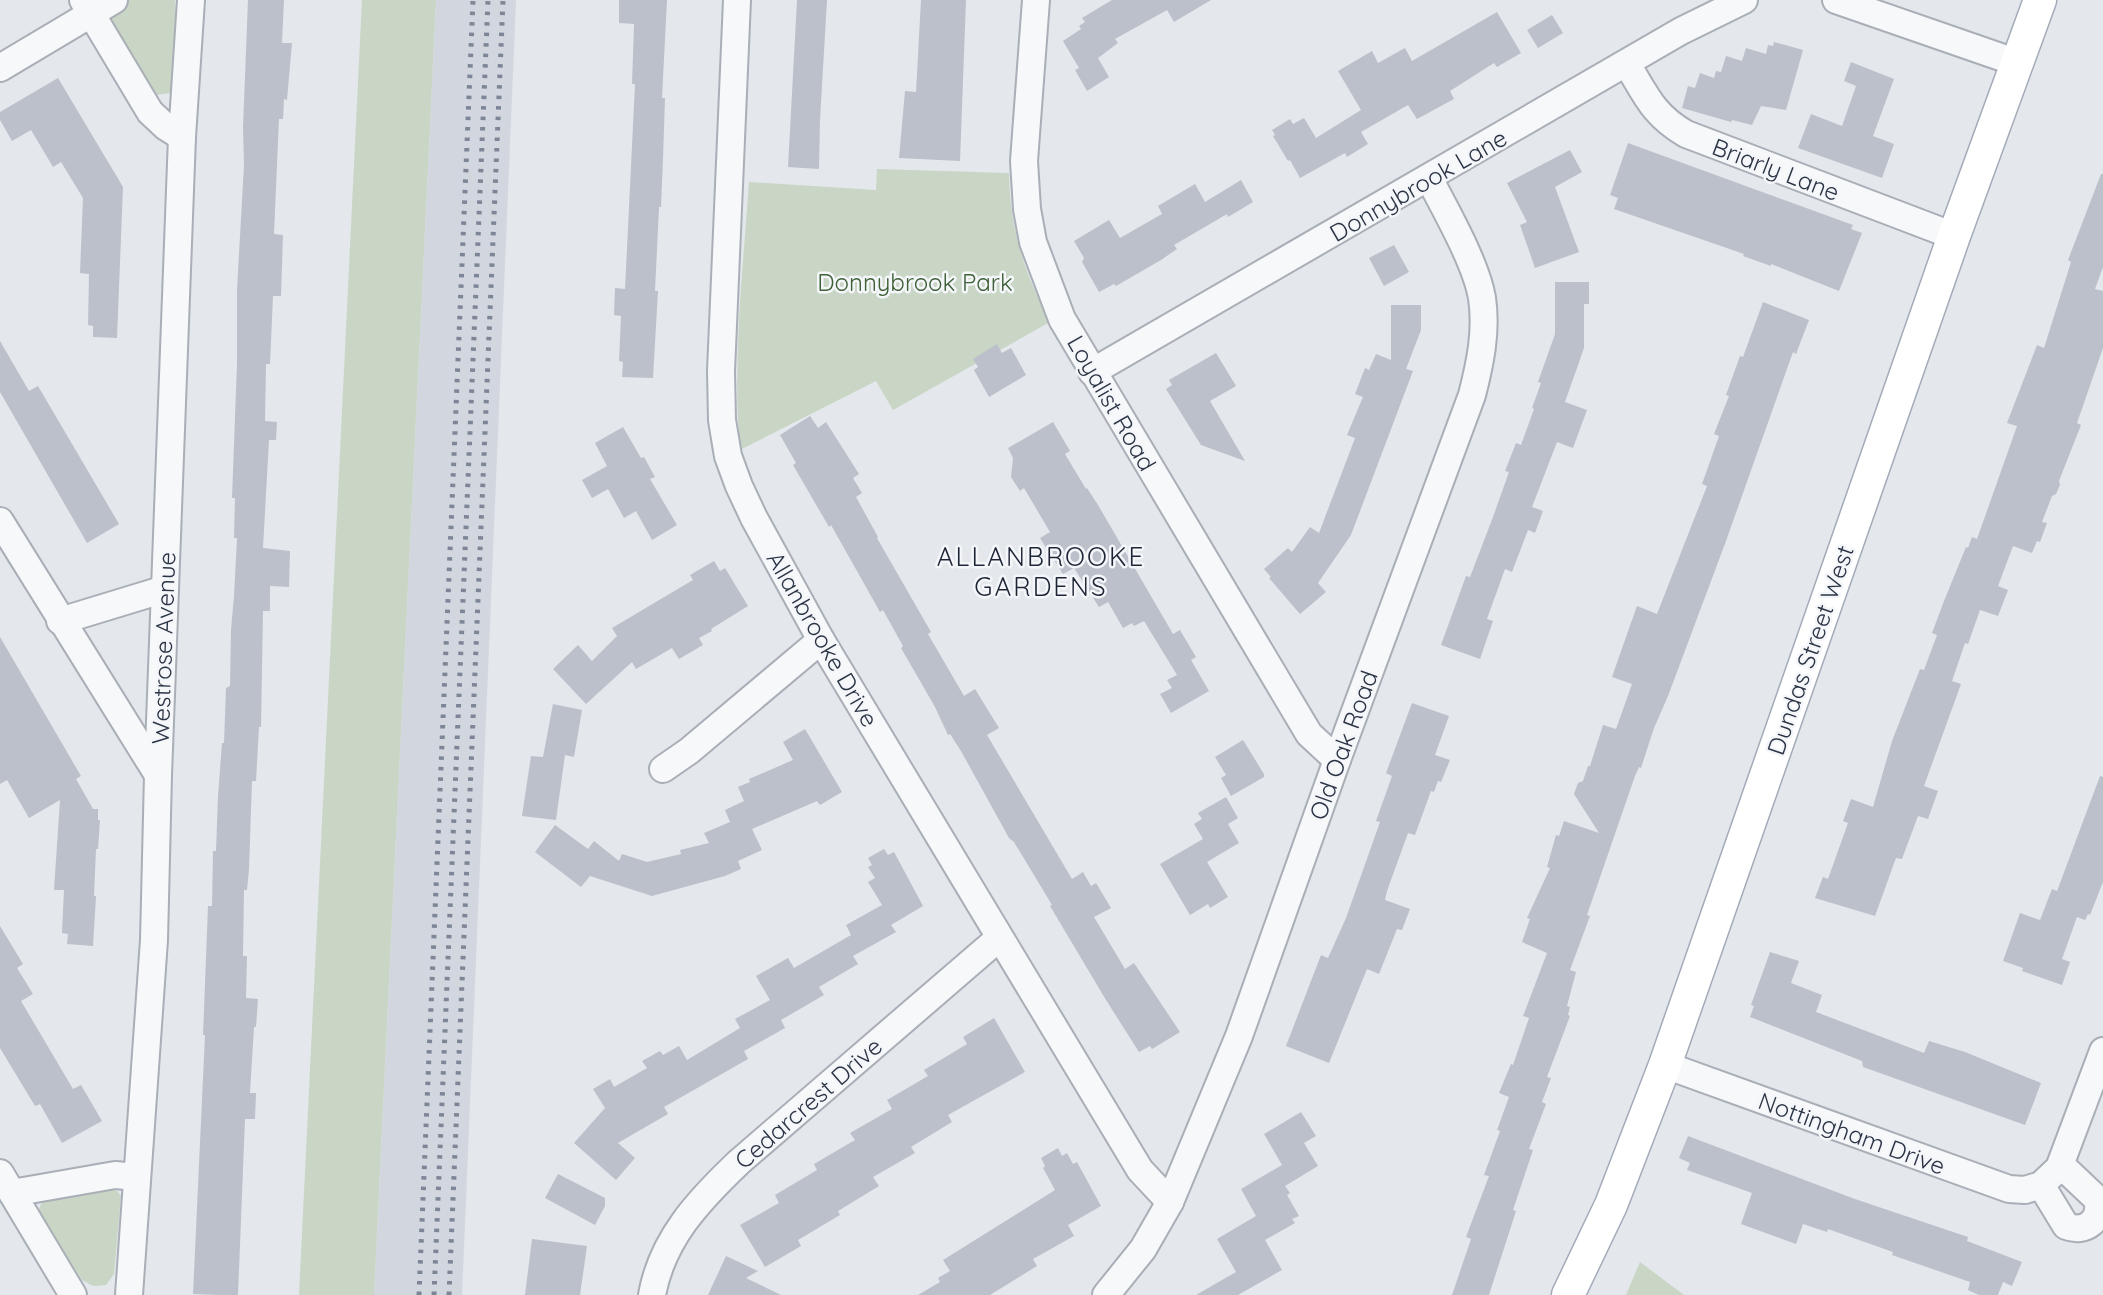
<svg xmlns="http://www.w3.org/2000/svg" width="2103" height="1295" viewBox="0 0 2103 1295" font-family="Quicksand,sans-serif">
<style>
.built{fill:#d2d6de}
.green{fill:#c9d6c5}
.building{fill:#bbc0ca}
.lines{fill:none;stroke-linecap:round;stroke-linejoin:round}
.minor-casing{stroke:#a9aeb7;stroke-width:30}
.major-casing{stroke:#a3abb8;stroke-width:35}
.minor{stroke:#f7f8fa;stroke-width:26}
.major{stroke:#fff;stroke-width:32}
.rail{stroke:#7d8696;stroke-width:5;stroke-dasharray:3.5 7;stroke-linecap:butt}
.labels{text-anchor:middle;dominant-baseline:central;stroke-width:5;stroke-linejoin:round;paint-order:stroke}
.street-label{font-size:24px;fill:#2b3445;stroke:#f4f6f9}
.park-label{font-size:24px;fill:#3f6138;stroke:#f4f6f9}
.neighbourhood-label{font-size:26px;letter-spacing:2px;fill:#1d2536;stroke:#f4f6f9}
</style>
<rect width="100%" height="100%" fill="#e4e7ec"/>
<path class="built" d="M436,0h80l-54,1295h-88z"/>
<g class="green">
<path d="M129,0h46l4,80 -8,13 -16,2 -6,-7 -35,-59 -2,-8 2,-13z"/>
<path d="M362,0h74l-62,1295h-75z"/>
<path d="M877,169l132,4c1,57 15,99 41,149l-157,88 -17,-29 -136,69c-8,-90 3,-179 9,-268l127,8z"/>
<path d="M102,1188l15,3 4,5 -7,78 -8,11 -13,1 -11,-6 -44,-69 6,-13z"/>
<path d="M1640,1262l44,33h-58z"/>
</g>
<g class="building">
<path d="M248,0h36l-2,43h10l-5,57 -3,-1 -1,20h-4l-5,115 9,1 -2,61h-8l-3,68h-4l-1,57 12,1 -1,18h-7l-6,108 27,3 -1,36 -19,-1v25h-7l-2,116h-2l-3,54h-4l-3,88 -2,21h-3l-1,66h4l-1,42 12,1 -2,28h-2l-4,66h6l-1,26h-10l-7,176h-19l-26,-1 12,-259h-2l5,-129h4l1,-55h3l2,-55 4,-53h2l2,-55 4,-2 1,-56 3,-34 3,-58h-3l1,-40h-3l5,-135v-73l7,-125 -1,-38z"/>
<path d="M619,0h48l-5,98h3l-2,61 -2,48h-2l-4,84h3l-5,87 -31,-1 1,-15 -4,-1 2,-45 -7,-1 1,-27 10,1 10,-205h-3l2,-60 -15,-1z"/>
<path d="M797,0h30l-7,120 -1,49 -31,-2z"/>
<path d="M921,0h45l-6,161 -61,-3 6,-67 11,1z"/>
<path d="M1112,0h99l-37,22 -7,-12 -52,29 3,4 -20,15 11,19 -22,14 -12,-21 4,-2 -16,-27 18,-12 -2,-3 6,-4 -3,-4z"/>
<path d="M1497,12l24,41 -24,14 -3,-4 -44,28 4,8 -37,20 -9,-14 -47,27 7,12 -21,13 -2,-4 -45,25 -10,-18 -2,1 -15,-25 2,-1 -3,-5 18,-11 3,5 11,-6 12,20 45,-28 -23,-39 34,-20 6,12 27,-15 7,13z"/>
<path d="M1552,15l11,18 -25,15 -11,-18z"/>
<path d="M1774,42l29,8 -17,60 -25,-4 -9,19 -20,-5 -1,2 -49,-14 6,-22 7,2 5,-15 14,5 2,-7 5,1 5,-16 16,5 4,-13 20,6 2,-9 5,1z"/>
<path d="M1851,62l43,17 -21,57 21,8 -12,34 -84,-30 13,-34 31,12 14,-40 -12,-5z"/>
<path d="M58,78l65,109 -6,151 -24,-1v-11l-5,-1 1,-51 -9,-1 3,-75 -22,-36 -8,5 -22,-37 -19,11 -12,-21v-8z"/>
<path d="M1628,143l225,82 -2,4 11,4 -23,58 -68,-27v2l-28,-10 1,-2 -130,-45 4,-11 -8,-3z"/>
<path d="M1570,150l12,22 -27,15 24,65 -44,16 -15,-43 7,-3 -20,-39z"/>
<path d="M2101,174h2v93l-8,22 8,2v57l-26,75 4,2 -22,56 1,4 -4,9 -4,2 -10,26 5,1 -7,19 -3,-1 -5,12 -19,-7 -15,40 10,4 -10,26 -18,-6 -12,34 -3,-1 -13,38 9,3 -37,102 14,5 -10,28 -10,-3 -16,43 -6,-1 -21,58 -60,-18 8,-21 5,2 20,-56 -5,-2 8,-22 22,8 19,-66 28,-72 4,1 13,-35 -5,-2 12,-32 22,-54 2,1 4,-11 5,2 40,-113 -10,-3 30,-78 7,3 27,-86 -3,-2z"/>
<path d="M1241,180l12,22 -25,15 -1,-3 -53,31 3,4 -16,11 -45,26 -2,-2 -15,8 -17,-30 2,-4 -10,-17 35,-21 11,18 42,-24 -4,-8 37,-22 10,18z"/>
<path d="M1394,245l15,27 -25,14 -15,-28z"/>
<path d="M1555,282h34v22h-5v44l-19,54 22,8 -14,38 -16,-6 -25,65 11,4 -8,22 -7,-3 -16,42 -7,-3 -18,50 6,2 -13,38 -39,-14 25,-69 4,1 23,-60 16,-45 -4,-1 11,-28 5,2 13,-36 -2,-1 9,-25 -3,-1 17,-48z"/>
<path d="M1763,302l46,18 -13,34 -3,-2 -67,189 -58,155 -14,32 -13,40 -2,-1 -4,9 -48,139 3,1 -20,54 6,2 -9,34 3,1 -2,8 2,1 -23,61 4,1 -9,24 4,2 -17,45 4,1 -20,60 3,1 -27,84h-37l19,-56 -5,-2 23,-61 -5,-1 16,-44 -3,-1 12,-33 -10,-4 12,-29 2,1 16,-47 -6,-2 24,-63 -25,-11 8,-23 -3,-1 23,-50 -3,-1 9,-32 3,1 5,-15 35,12 -25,-39 4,-11 5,-2 5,-15h2l13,-41 13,4 16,-45 -20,-7 14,-40 11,-31 20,8 50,-128 -5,-2 17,-48 -5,-2 15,-38 -3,-1 14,-39 3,1z"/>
<path d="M1391,305h30v25l-15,39 7,2 -62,164 -33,48 8,9 -26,22 -31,-36 2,-1 -7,-8 24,-21 4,4 18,-25 9,6 36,-95 -8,-3 16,-38 -8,-3 10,-26 4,2 7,-16 15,6z"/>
<path d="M0,341l29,50 9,-5 81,138 -32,19 -87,-151z"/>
<path d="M997,344l5,9 9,-5 15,27 -37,22 -15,-27 4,-3 -5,-8z"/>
<path d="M1216,353l20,33 -26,15 35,60 -44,-16 -35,-56 6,-4 -3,-5z"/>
<path d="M810,416l8,12 8,-6 33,52 -6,4 9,15 -6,4 22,40 -1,1 54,94 -3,2 36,62 11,-7 24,39 -12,7 85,144 11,-7 8,14 5,-3 15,25 -17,9 31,52 9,-6 46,69 -28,17 -2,-3 -11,6 -33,-52 -56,-94 2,-1 -38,-63 -5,-4 -48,-87 -11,-17 -2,1 -13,-28 -34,-59 2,-2 -20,-36 -3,2 -49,-87 -2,2 -36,-62 3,-2 -16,-28z"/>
<path d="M1053,422l17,29 -5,3 21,35 1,-1 11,17 75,129 7,-4 16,27 -5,3 18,31 -38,22 -11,-19 12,-6 -5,-8 10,-5 -33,-54 -10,5 -2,-3 -9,5 -15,-26 -9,5 -25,-39 -11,6 -23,-36 10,-6 -26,-44 -4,3 -9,-14 2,-19 -5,-10z"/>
<path d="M623,427l18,31 3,-1 11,20 -5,2 27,46 -25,15 -16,-29 -12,7 -16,-29 -16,9 -10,-18 25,-14 -12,-23z"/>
<path d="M714,561l6,10 5,-3 23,38 -37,23 1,2 -13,7 4,7 -24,14 -7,-11 -36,21 -4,-7 -46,42 -33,-35 25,-24 14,16 25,-25 -5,-8 81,-48 -3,-5z"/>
<path d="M0,637l81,139 -5,3 17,30h5v11h2l-2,29h-2l-2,47h2l-3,50 -26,-2 1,-10 -6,-1 2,-43h-10l6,-90 -31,18 -22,-38 -7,4z"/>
<path d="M1412,703l37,13 -14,39 15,5 -9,22 -3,-1 -4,11 -3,-1 -16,44 -7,-2 -21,58 -2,9 25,9 -8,21 -5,-1 -18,45 -12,-5 -38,94 -43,-17 35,-91 7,3 18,-40 34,-96 -4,-1 16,-45 -6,-3z"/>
<path d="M553,704l29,6 -8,47 -9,-2 -9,65 -34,-4 9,-60 12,1z"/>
<path d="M805,729l37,63 -22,13 -3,-4 -65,28 10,21 -24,11 3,8 -16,7 -73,20 -62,-20 -9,11 -46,-35 20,-27 33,24 6,-8 25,20 3,-7 25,8 34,-8 -1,-4 29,-7 -5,-10 26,-11 -5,-12 19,-9 -6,-14 12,-5 -1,-3 44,-19 -10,-18z"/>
<path d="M1243,740l21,34v3l-33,19 -10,-18 5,-3 -11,-18z"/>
<path d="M2100,776l3,1v105l-13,33 -2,-1 -3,6 -8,-3 -15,42 8,3 -8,23 -40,-14 1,-3 -20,-7 17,-48 20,7 12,-31 5,2z"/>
<path d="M1226,797l12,21 -10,6 11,19 -32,19 21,35 -18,11 -2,-4 -18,11 -30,-51 43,-25 -9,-15 8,-5 -4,-6z"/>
<path d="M884,849l4,6 6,-3 29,54 -32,19 5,7 -43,24 5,8 -39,23 5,8 -43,25 4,8 -41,23 4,8 -84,48 4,7 -50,29 17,15 -19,22 -42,-37 31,-35 -12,-19 17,-10 4,8 33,-19 -5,-7 18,-10 3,4 16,-9 8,14 53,-32 -5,-9 35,-19 -14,-24 32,-18 6,10 57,-33 -5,-10 36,-20 -14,-23 7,-4 -7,-11 4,-2 -4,-7z"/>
<path d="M0,926l23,38 -6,4 16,26 -12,7 52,88 8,-4 21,36 -40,22 -22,-39 -5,2 -35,-58z"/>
<path d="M1770,952l29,9 -8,22 31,12 -6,17 108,41 5,-12 36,11 76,31 -16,42 -162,-58 -1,-6 -112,-44 4,-11 -3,-1z"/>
<path d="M994,1018l31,54 -77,43 4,7 -41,25 4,6 -42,24 6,9 -41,25 2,4 -42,25 3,6 -36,21 -25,-42 39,-22 -4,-8 42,-25 -3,-6 41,-24 -5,-7 42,-24 -5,-9 41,-24 -4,-6 43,-26 -4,-7z"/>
<path d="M1301,1112l15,24 -12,7 14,23 -33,20 5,7 -3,2 12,21 -7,3 3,4 -30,17 17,30 -44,25h-42l40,-23 -19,-33 39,-23 -15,-27 41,-24 -18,-31z"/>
<path d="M1688,1136l167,63 113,38 -1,4 55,21 -10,24 -9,-4 -5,13h-19l-11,-5 2,-8 -78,-27 1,-3 -65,-23 -1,3 -24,-8 -7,20 -55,-20 11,-31 -65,-23 3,-7 -11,-5z"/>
<path d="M1058,1148l4,8 5,-3 6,11 4,-2 24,44 -33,19 6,11 -41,23 4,7 -47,29h-72l22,-13 -2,-4 12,-7 -7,-11 112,-70 -12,-22 2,-2 -4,-8z"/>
<path d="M558,1174l47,24v8l-10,19 -50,-27z"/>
<path d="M532,1239l55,7 -7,49h-55z"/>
<path d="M726,1256l32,15 -12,7 35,17h-73z"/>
</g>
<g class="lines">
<g class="minor-casing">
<g id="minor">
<path d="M83,0l67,112 16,15 16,10"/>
<path d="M737,0l-16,371 1,49 6,36 11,30 15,32 67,122 319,530 30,32"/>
<path d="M1036,0l-12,161 3,48 6,33 29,77 247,415 28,26"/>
<path d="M1836,0l179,62"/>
<path d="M1627,64c19,31 26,51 59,70l268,102"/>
<path d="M0,68l114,-68"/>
<path d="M1092,372l589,-341 63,-31"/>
<path d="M0,521l158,254"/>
<path d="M60,621l105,-32"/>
<path d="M663,769l26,-18 132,-111"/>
<path d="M1665,1065l344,124 16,1 16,-5 18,-17 44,-117"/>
<path d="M0,1173l73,122"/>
<path d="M2041,1185l25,41c19,8 37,-6 31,-27l-36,-34"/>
<path d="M12,1193l103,-18 22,2"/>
<path d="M129,1295l25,-355 4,-165 24,-638 9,-137"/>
<path d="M652,1295c10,-56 47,-95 87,-133l260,-224"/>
<path d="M1106,1295l37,-46 27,-47 69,-166 98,-276 135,-365c8,-31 15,-64 10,-97 -6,-35 -36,-87 -53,-120"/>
</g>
</g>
<g class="major-casing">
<path id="major" d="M1568,1295l43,-90 54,-140 289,-829 86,-236"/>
</g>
<use href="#minor" class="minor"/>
<use href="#major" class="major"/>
<g class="rail">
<path d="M419,1295l54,-1295"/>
<path d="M434,1295l54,-1295"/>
<path d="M449,1295l54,-1295"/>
</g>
</g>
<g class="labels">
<g class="street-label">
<text transform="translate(1776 169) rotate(21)">Briarly Lane</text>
<text transform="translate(1418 185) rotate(-30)">Donnybrook Lane</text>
<text transform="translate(1112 403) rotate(60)">Loyalist Road</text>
<text transform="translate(823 639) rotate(60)">Allanbrooke Drive</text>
<text transform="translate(163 648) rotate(-88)">Westrose Avenue</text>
<text transform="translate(1810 650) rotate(-71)">Dundas Street West</text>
<text transform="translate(1343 745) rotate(-70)">Old Oak Road</text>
<text transform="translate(808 1103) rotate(-41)">Cedarcrest Drive</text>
<text transform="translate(1852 1133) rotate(20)">Nottingham Drive</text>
</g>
<g class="park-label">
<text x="915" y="282">Donnybrook Park</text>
</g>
<g class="neighbourhood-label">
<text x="1041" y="556">ALLANBROOKE<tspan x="1041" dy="30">GARDENS</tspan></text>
</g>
</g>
</svg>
